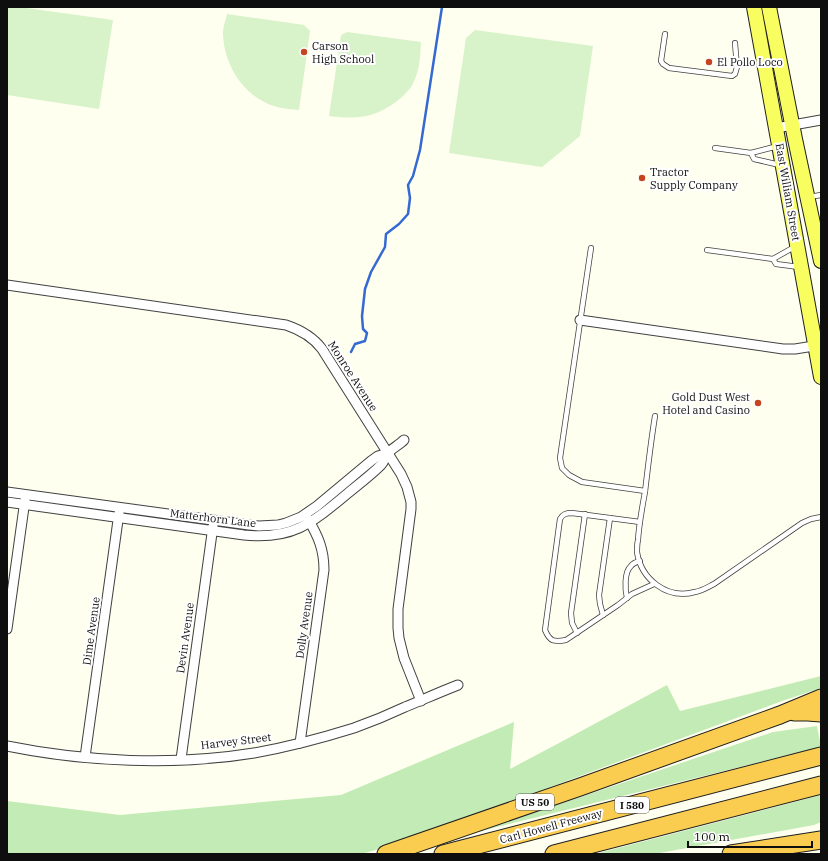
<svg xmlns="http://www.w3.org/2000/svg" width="828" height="861" viewBox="0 0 828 861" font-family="'IBM Plex Serif',serif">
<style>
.green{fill:#c3ebb6}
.pitch{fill:#d8f2c9}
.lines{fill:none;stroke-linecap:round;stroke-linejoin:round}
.stream{stroke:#3569d3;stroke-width:2.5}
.lane-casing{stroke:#414141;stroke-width:6}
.street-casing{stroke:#414141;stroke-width:11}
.primary-casing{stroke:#1f1f1f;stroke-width:16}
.highway-casing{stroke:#1f1f1f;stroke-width:19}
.lane{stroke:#fff;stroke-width:4.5}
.street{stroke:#fff;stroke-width:9}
.primary{stroke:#f9fe60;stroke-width:14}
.highway{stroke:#facd51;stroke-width:17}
.poi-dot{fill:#c44520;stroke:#fff;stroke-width:1.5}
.labels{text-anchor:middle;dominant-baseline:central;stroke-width:4;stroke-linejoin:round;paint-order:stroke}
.shield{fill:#fff;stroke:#565656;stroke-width:1}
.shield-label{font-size:10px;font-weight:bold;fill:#0e0e0e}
.poi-label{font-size:11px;fill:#0e0e0e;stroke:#fff;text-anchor:start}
.street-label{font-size:11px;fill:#0e0e0e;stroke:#fff}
</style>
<rect width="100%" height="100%" fill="#feffef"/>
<g class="green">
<path d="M821,676v12l-39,13 -345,128 -47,17 -29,8h-354v-53l113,14 221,-20 173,-73 -4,47 49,-26 108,-58 13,26z"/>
<path d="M817,726l4,21 -344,85 296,-100z"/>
<path d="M821,795v27l-7,3 -160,29h-59z"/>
</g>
<g class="pitch">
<path d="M7,7h12l94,13 -14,89 -92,-14z"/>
<path d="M227,14l77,11 6,6 -11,79c-11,-1 -21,-2 -31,-6 -27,-12 -45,-42 -45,-72 0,-6 3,-12 4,-18z"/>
<path d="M475,30l118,16 -13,90 -38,31 -93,-14 17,-115z"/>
<path d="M347,32l74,10c-1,14 -1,27 -7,39 -2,6 -7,11 -11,15 -23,21 -44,24 -74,20l12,-81z"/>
</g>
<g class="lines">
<path class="stream" d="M351,352l4,-8 10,-3 2,-8 -4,-4 -1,-13 3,-27 6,-17 14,-25 1,-13 13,-10 9,-10 2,-16 -2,-13 5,-9 7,-26 22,-143"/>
<g class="lane-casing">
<g id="lane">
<path d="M665,34l-4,27 2,3 6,4 63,8 3,-2 2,-7 -2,-24"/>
<path d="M715,148l36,5 27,-7"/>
<path d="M751,153l3,6 26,6"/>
<path d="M809,197l12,-2"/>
<path d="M591,248l-31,210 2,10 7,7 13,7 63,9"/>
<path d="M707,250l66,9 23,-13"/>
<path d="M773,259l3,5 23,3"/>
<path d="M655,416c-4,25 -7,50 -10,76 -3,16 -6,32 -7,48 -1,4 -1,8 -1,12 4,27 30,48 58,40 7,-1 13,-5 19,-8l88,-61 9,-4 10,-2"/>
<path d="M640,522l-68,-9c-6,0 -9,1 -12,6l-15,111c5,12 9,12 21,10l52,-35 14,-11 22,-10"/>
<path d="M627,598c-2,-8 -3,-26 4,-32 2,-3 5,-4 9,-5"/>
<path d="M603,615l-3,-11 -1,-9 11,-77"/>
<path d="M577,633l-5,-10 -1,-10 14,-99"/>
</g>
</g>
<g class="street-casing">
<g id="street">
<path d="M776,128l45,-8"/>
<path d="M7,285l279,40c15,5 27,12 36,24l79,125 6,13 4,15v7l-13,100v19l1,10 5,20 17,43"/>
<path d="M580,320l203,29h12l25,-4"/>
<path d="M7,492l242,33 10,1 19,-1 8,-2 15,-6 16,-11 54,-45 7,-5 10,-3"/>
<path d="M7,502l237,33c49,5 68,-12 104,-42 11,-9 23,-18 33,-28 3,-3 4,-7 6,-11 4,-5 12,-9 17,-14"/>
<path d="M7,629l18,-129"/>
<path d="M300,743l24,-173c0,-21 -6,-34 -16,-51"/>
<path d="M7,746c79,16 167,20 247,7 34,-6 68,-15 100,-25 17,-6 34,-13 51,-21 17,-7 35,-15 53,-22"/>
<path d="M85,757l34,-244"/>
<path d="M181,759l32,-233"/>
</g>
</g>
<g class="primary-casing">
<g id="primary">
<path d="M754,7l67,370"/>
<path d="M769,7l26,132 26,122"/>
</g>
</g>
<g class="highway-casing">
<g id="highway">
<path d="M794,712h14l13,1"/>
<path d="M386,854l194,-67 200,-72 41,-17"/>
<path d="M443,854l378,-98"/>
<path d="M554,854l267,-69"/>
<path d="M731,854l90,-14"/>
</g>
</g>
<use href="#lane" class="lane"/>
<use href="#street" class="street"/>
<use href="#primary" class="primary"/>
<use href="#highway" class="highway"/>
</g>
<g class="poi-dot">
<circle cx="304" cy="52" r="4"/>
<circle cx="709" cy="62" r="4"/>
<circle cx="642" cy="178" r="4"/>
<circle cx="758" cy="403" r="4"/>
</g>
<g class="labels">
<g class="shield">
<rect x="516" y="794" width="38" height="16" rx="3"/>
<rect x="615" y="797" width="34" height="16" rx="3"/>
</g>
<g class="shield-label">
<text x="535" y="802">US 50</text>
<text x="632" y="805">I 580</text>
</g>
<g class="poi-label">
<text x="312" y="46">Carson<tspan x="312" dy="13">High School</tspan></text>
<text x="717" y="62">El Pollo Loco</text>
<text x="650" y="172">Tractor<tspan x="650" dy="13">Supply Company</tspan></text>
<text x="750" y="397" text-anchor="end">Gold Dust West<tspan x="750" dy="13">Hotel and Casino</tspan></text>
</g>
<g class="street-label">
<text transform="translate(788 192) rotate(80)">East William Street</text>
<text transform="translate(353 376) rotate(57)">Monroe Avenue</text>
<text transform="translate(213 518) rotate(7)">Matterhorn Lane</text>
<text transform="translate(304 625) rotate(-82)">Dolly Avenue</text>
<text transform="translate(91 631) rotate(-82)">Dime Avenue</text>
<text transform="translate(185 638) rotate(-82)">Devin Avenue</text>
<text transform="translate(236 741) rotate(-7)">Harvey Street</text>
<text transform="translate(551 826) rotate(-15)">Carl Howell Freeway</text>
</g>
</g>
<rect width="828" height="861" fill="none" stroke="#0e0e0e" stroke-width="16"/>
<path d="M688 841v6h124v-6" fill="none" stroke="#0e0e0e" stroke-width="2"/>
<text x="694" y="841" font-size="12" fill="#0e0e0e" stroke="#ffffff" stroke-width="3" paint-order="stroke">100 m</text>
</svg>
